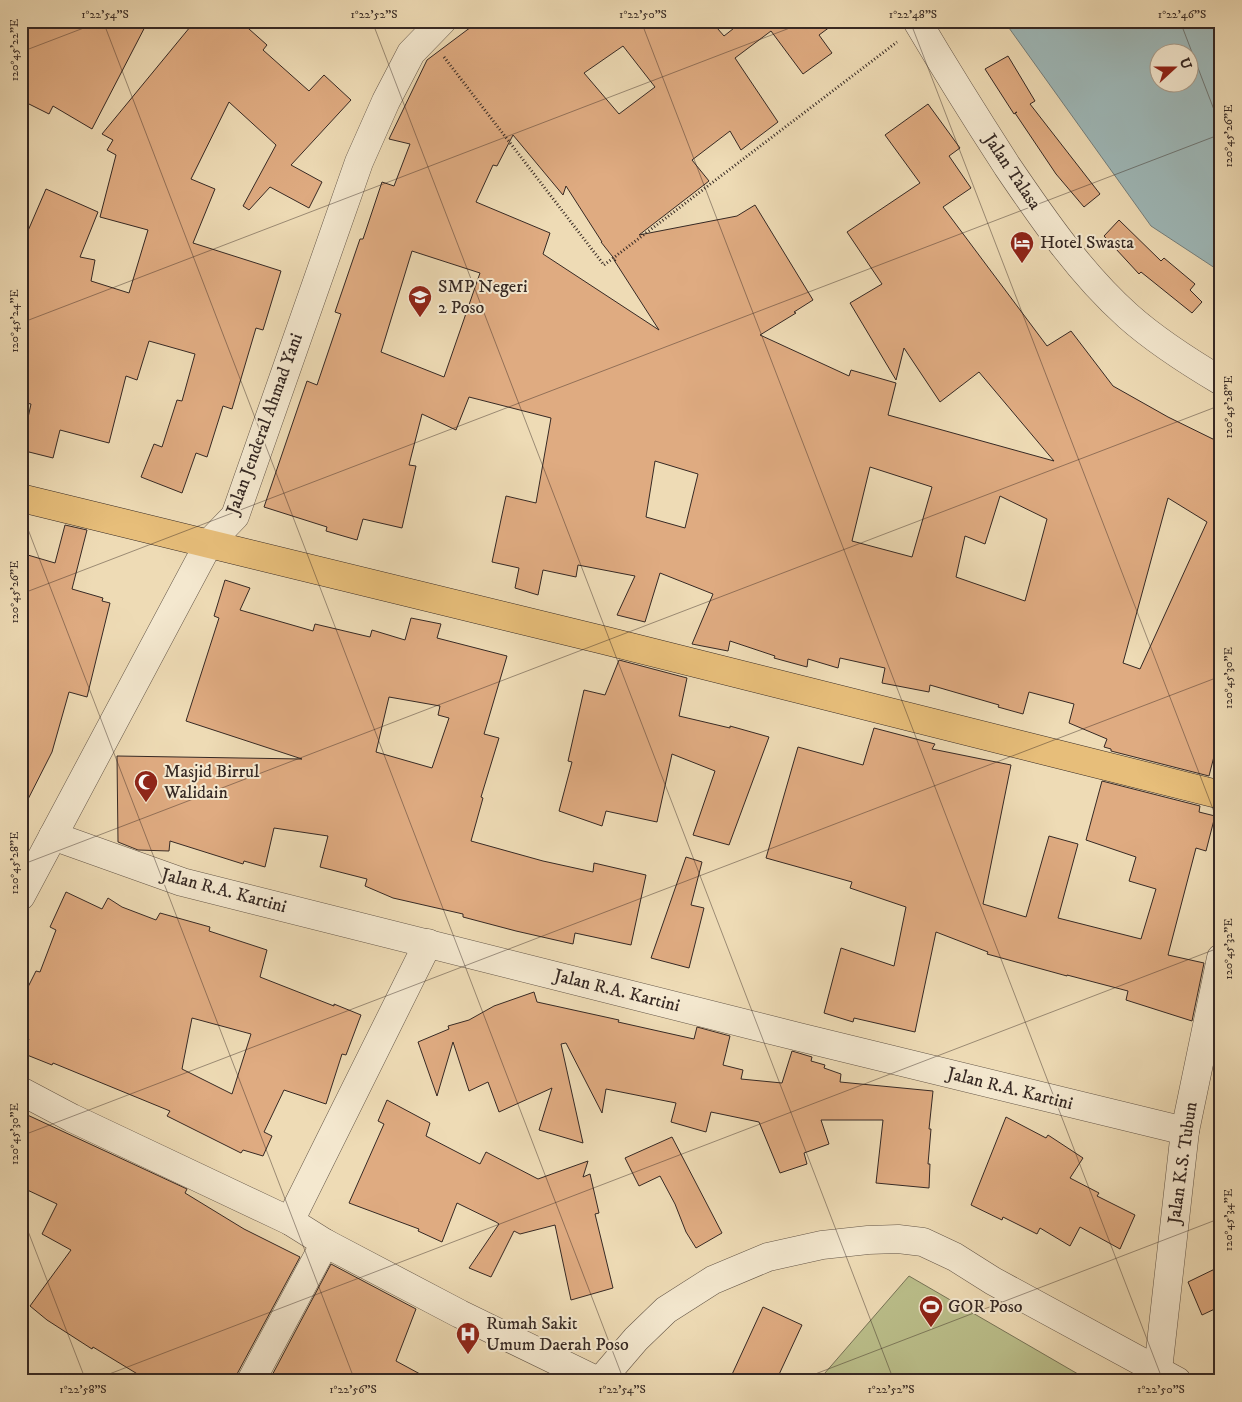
<svg xmlns="http://www.w3.org/2000/svg" width="1242" height="1402" viewBox="0 0 1242 1402" font-family="'IM FELL DW Pica',serif">
<style>
.green{fill:#bbbf8b;stroke:#787458}
.water{fill:#9eb8b8;stroke:#747f7d;fill-rule:evenodd}
.building{fill:#dfab81;stroke:#362924;fill-rule:evenodd}
.lines{fill:none;stroke-linecap:round;stroke-linejoin:round}
.minor-casing{stroke:#645648;stroke-width:29}
.major-casing{stroke:#362924;stroke-width:29}
.path{stroke:#362924;stroke-width:3;stroke-dasharray:1 2.5;stroke-linecap:butt}
.minor{stroke:#f4e8cf;stroke-width:28}
.major{stroke:#e7be7a;stroke-width:28}
.ticks{fill:none;stroke:#362924;stroke-width:1;stroke-opacity:0.45}
.labels{text-anchor:middle;dominant-baseline:central;stroke-width:4;stroke-linejoin:round;paint-order:stroke}
.street-label{font-size:18px;fill:#362924;stroke:#f4e8cf}
.poi-label{font-size:18px;fill:#362924;stroke:#f4e8cf;text-anchor:start}
.neatline{fill:none;stroke:#362924;stroke-width:2}
.ticks-label{font-size:12px;text-anchor:middle;fill:#362924}
</style>
<rect width="100%" height="100%" fill="#eedbb5"/>
<filter id="stains"><feTurbulence type="fractalNoise" baseFrequency=".004" numOctaves="4"/><feColorMatrix values="0 0 0 0 .2 0 0 0 0 .09 0 0 0 0 .02 0 0 0 .5 -.17"/></filter>
<radialGradient id="worn" r=".72"><stop offset=".6" stop-color="#630" stop-opacity="0"/><stop offset="1" stop-color="#630" stop-opacity=".3"/></radialGradient>
<path class="green" d="M909,1276l181,105h-272z"/>
<path class="water" d="M1004,21h217v251l-70,-46zM1160,52h30v30h-30z"/>
<g class="building">
<path d="M21,21h127l-56,108 -39,-23 -4,8 -28,-14z"/>
<path d="M195,21h45l27,24 -4,5 46,41 15,-16 27,25 -60,65 31,17 -13,26 -39,-21 -21,23 -6,-4 33,-61 -47,-43 -38,77 24,10 -22,54 88,28 -18,59 -7,-2 -24,81 -9,-3 -16,51 -11,-4 -14,40 -41,-16 13,-33 8,3 15,-47 5,1 13,-47 -46,-13 -12,39 -11,-4 -17,67 -49,-13 -7,28 -32,-8 10,-46 -10,-2v-155l25,-58 52,23 -18,45 15,3 -4,21 38,12 19,-63 -48,-13 16,-62 -9,-5 6,-10 -11,-6z"/>
<path d="M479,21h232l13,15 19,-15h95l-19,14 13,18 -29,21 -32,-43 -36,27 43,64 -37,28 -11,-19 -38,29 17,21 -70,54 98,-19 18,-11 58,95 -19,12 2,1 -36,22 89,41 2,-6 45,13 -8,32 166,46 -75,-89 -39,30 -36,-54 -8,32 -46,-77 32,-19 -35,-52 73,-49 -35,-48 43,-31 32,44 -11,8 22,32 -28,19 104,139 24,-15 42,55 55,31 53,26v286l-12,47 -98,-25v-2l-7,-2 3,-8 -38,-16 5,-19 -45,-12 -6,22 -25,-7 1,-2 -69,-20 -1,7 -47,-9 3,-15 -45,-10 -2,10 -30,-9 -1,8 -33,-9 1,-2 -45,-15 -2,10 -36,-7 21,-50 -53,-21 -15,49 -28,-7 18,-39 -57,-11 -2,12 -33,-7 -5,25 -23,-7 4,-20 -27,-6 14,-66 30,7 15,-85 -82,-21 -13,33 -34,-16 -13,51 7,1 -14,62 -39,-9 -6,21 -31,-9 1,-4 -63,-20 43,-126 10,4 24,-71 -6,-2 25,-73h3l19,-57 12,4 16,-42 -21,-5 38,-79zM623,46l32,41 -36,27 -35,-41zM513,135l50,60 3,-9 36,56h-1l15,19 -2,-1 45,70 -116,-76 7,-21 -74,-31 17,-37 4,1zM412,251l68,22 -36,104 -63,-25zM655,461l43,13 -13,54 -39,-11zM870,467l62,20 -20,70 -60,-16zM1000,496l47,23 -22,82 -69,-24 9,-41 20,8zM1168,498l39,24 -67,147 -17,-6z"/>
<path d="M1008,56l27,45 -5,3 70,90 -16,13 -28,-33 -41,-61 2,-1 -3,2 -29,-45z"/>
<path d="M1119,220l42,41 3,-3 31,26 -5,6 12,12 -10,11 -51,-41 -2,2 -35,-38z"/>
<path d="M65,525l22,5 -15,59 31,9 -1,3 8,2 -23,94 -18,-5 -17,60 -31,61v-260l34,10z"/>
<path d="M225,580l25,8 -10,22 73,21 2,-7 55,13 2,-7 33,10 6,-22 30,6 -4,14 70,18 -23,78 15,4 -18,59 2,1 -12,43 72,20 50,11 1,-9 52,12 -15,70 -56,-12 -2,11 -57,-13 -53,-14v-3l-70,-16 -28,-12 2,-7 -47,-12 8,-31 -54,-8 -9,39 -21,-6 -1,3 -73,-23 -1,10 -31,-1 -20,-8 -1,-86 185,3 -116,-38 33,-103 -5,-2zM389,697l51,9 -2,9 11,3 -17,50 -56,-16z"/>
<path d="M619,660l68,18 -8,38 51,12v-2l39,11 -40,108 -36,-10 22,-64 -43,-17 -15,68 -51,-11 -4,15 -43,-15 13,-49 -4,-1 16,-71 21,5z"/>
<path d="M874,728l61,16 -3,5 79,16 -28,139 43,13 23,-81 29,8 -20,74 83,21 15,-50 -27,-8 7,-24 -50,-17 16,-59 98,25 -1,6 16,4 -9,35 -10,-3 -28,107 36,8 -12,58 -66,-21 2,-9 -61,-16v1l-80,-22 1,-2 -52,-20 -21,100 -61,-14 -1,4 -29,-9 17,-65 53,18 12,-59 -56,-19 2,-6 -86,-24 32,-111 65,18z"/>
<path d="M686,857l16,5 -11,43 13,3 -15,60 -38,-10z"/>
<path d="M66,892l36,17 6,-11 14,9 34,13 4,-7 50,14 -1,4 58,19 -7,27 74,29v-2l27,11 -15,40 -4,-1 -16,50 -42,-14 -20,42 8,4 -9,20 -20,-6 -2,3 -74,-37 3,-5 -117,-48 -1,2 -30,-12 7,-14 -8,-4v-34l15,-30 4,1 16,-42 -6,-3zM192,1018l59,16 -19,60 -50,-25z"/>
<path d="M534,992l3,10 82,18 -1,2 76,17 3,-12 33,9 -7,29 20,5 -2,9 41,4 10,-32 20,6 -1,4 14,4 -1,3 17,6 -1,8 93,9 -4,38h2l-3,35h2l-1,24 -53,-5 7,-63h-62l8,24 -25,9 3,11 -27,9 -21,-51 -48,-10 -5,20 -35,-10 5,-19 -70,-14 -4,24 -36,-70 -5,1 22,99 -44,-13 13,-42 -53,24 -11,-30 -19,9 -16,-49 -16,54 -19,-54 31,-13 -1,-3 21,-6 25,-14z"/>
<path d="M387,1100l43,23 -4,13 54,28 6,-12 52,27 50,-18 -5,16 7,-3 9,39 -4,1 18,74 -42,12 -16,-75 -35,9 -6,-3 -23,46 -22,-9 30,-44 -3,-2 -39,-19 -15,39 -24,-11 1,-2 -70,-26 35,-79 -6,-3z"/>
<path d="M21,1112l166,77 -2,4 59,36 56,28 -63,117 -2,7h-86l-56,-34 -1,2 -45,-29 -17,-14 41,-56 -29,-16 15,-30 -36,-17z"/>
<path d="M1006,1117l40,21 2,-3 35,23 -13,20 29,15 -2,3 38,19 -15,34 -40,-22 -10,19 -30,-18 -3,6 -34,-17 -1,3 -31,-15z"/>
<path d="M672,1137l50,96 -26,15 -10,-16 -11,-28 -15,-28 -21,10 -14,-28z"/>
<path d="M331,1264l85,45 -20,52 37,20h-164z"/>
<path d="M1221,1266v40l-19,9 -14,-33z"/>
<path d="M763,1307l39,18 -26,56h-47z"/>
</g>
<g class="lines">
<g class="minor-casing">
<g id="minor">
<path d="M917,21c29,49 59,97 90,145 36,53 73,107 121,150 28,25 61,46 93,65"/>
<path d="M53,836l129,46 617,155 386,94"/>
<path d="M21,896l188,-353 26,-27 124,-354 27,-61 25,-48 31,-32"/>
<path d="M21,1091l51,27 218,103 35,22 135,71 138,67"/>
<path d="M290,1221l138,-278"/>
<path d="M1158,1370l27,-239 36,-173"/>
<path d="M251,1381l74,-138"/>
<path d="M600,1381l36,-42 30,-29 47,-30 55,-23 54,-12 46,-5 30,-1 25,3 32,15 38,24 184,100"/>
</g>
</g>
<g class="major-casing">
<path id="major" d="M21,498l582,142 618,155"/>
</g>
<path class="path" d="M444,57l160,208 293,-223"/>
<use href="#minor" class="minor"/>
<use href="#major" class="major"/>
</g>
<path class="ticks" d="M103,21l521,1360M372,21l522,1360M641,21l522,1360M910,21l311,809M1180,21l41,107M21,52l81,-31M21,323l787,-302M21,511l334,870M21,594l1200,-460M21,865l1200,-460M21,1136l1200,-460M21,1213l65,168M91,1381l1130,-434M797,1381l424,-163"/>
<defs>
<g id="hotel-pin" transform="scale(1.25)"><path d="M0 17L-7.5 6A9.5 9.5 0 1 1 7.5 6Z" fill="#8f2418" stroke="#f4e8cf"/><path d="M-6-4.5h1.5V1H6V5H4.5V3h-9V5H-6ZM-4 0a1.8 1.8 0 1 1 3.6 0ZM.5 0V-2.5h3Q6-2.5 6 0Z" fill="#fff"/></g>
<g id="school-pin" transform="scale(1.25)"><path d="M0 17L-7.5 6A9.5 9.5 0 1 1 7.5 6Z" fill="#8f2418" stroke="#f4e8cf"/><path d="M0-5L7-2L0 1L-7-2ZM-4 1L0 2.5L4 1V4Q0 6-4 4Z" fill="#fff"/></g>
<g id="mosque-pin" transform="scale(1.25)"><path d="M0 17L-7.5 6A9.5 9.5 0 1 1 7.5 6Z" fill="#8f2418" stroke="#f4e8cf"/><path d="M3.5-4.9A6 6 0 1 0 3.5 4.9A5 5 0 1 1 3.5-4.9Z" fill="#fff"/></g>
<g id="stadium-pin" transform="scale(1.25)"><path d="M0 17L-7.5 6A9.5 9.5 0 1 1 7.5 6Z" fill="#8f2418" stroke="#f4e8cf"/><path d="M0-5a6.5 5 0 1 0 0 10a6.5 5 0 1 0 0-10ZM-3.5-1.8h7v3.6h-7Z" fill="#fff"/></g>
<g id="hospital-pin" transform="scale(1.25)"><path d="M0 17L-7.5 6A9.5 9.5 0 1 1 7.5 6Z" fill="#8f2418" stroke="#f4e8cf"/><path d="M-5-5h3v3.5h4V-5h3V5h-3V1.5h-4V5h-3Z" fill="#fff"/></g>
</defs>
<g fill-rule="evenodd">
<use href="#hotel-pin" x="1022" y="243"/>
<use href="#school-pin" x="420" y="297"/>
<use href="#mosque-pin" x="146" y="782"/>
<use href="#stadium-pin" x="931" y="1307"/>
<use href="#hospital-pin" x="468" y="1334"/>
</g>
<g class="labels">
<g class="street-label">
<text transform="translate(1012 172) rotate(56)">Jalan Talasa</text>
<text transform="translate(265 424) rotate(-70)">Jalan Jenderal Ahmad Yani</text>
<text transform="translate(224 891) rotate(15)">Jalan R.A. Kartini</text>
<text transform="translate(617 991) rotate(14)">Jalan R.A. Kartini</text>
<text transform="translate(1010 1089) rotate(14)">Jalan R.A. Kartini</text>
<text transform="translate(1183 1163) rotate(-82)">Jalan K.S. Tubun</text>
</g>
<g class="poi-label">
<text x="1040" y="243">Hotel Swasta</text>
<text x="438" y="287">SMP Negeri<tspan x="438" dy="21">2 Poso</tspan></text>
<text x="164" y="772">Masjid Birrul<tspan x="164" dy="21">Walidain</tspan></text>
<text x="948" y="1307">GOR Poso</text>
<text x="486" y="1324">Rumah Sakit<tspan x="486" dy="21">Umum Daerah Poso</tspan></text>
</g>
</g>
<rect width="1242" height="1402" fill="none" stroke="#eedbb5" stroke-width="55"/>
<g transform="translate(1174 68) rotate(69)"><circle r="24" fill="#f4e8cf" stroke="#a89c8b"/>
<path d="M0-4L9 19L0 12L-9 19Z" fill="#8f2418"/>
<text y="-8" font-size="14" font-weight="bold" text-anchor="middle" fill="#362924">U</text>
</g>
<rect x="28" y="28" width="1186" height="1346" class="neatline"/>
<g class="ticks-label">
<text x="105" y="18">1°22'54"S</text>
<text x="374" y="18">1°22'52"S</text>
<text x="643" y="18">1°22'50"S</text>
<text x="913" y="18">1°22'48"S</text>
<text x="1182" y="18">1°22'46"S</text>
<text transform="translate(14 50) rotate(-90)" y="4">120°45'22"E</text>
<text transform="translate(1228 136) rotate(-90)" y="4">120°45'26"E</text>
<text transform="translate(14 321) rotate(-90)" y="4">120°45'24"E</text>
<text transform="translate(1228 407) rotate(-90)" y="4">120°45'28"E</text>
<text transform="translate(14 592) rotate(-90)" y="4">120°45'26"E</text>
<text transform="translate(1228 678) rotate(-90)" y="4">120°45'30"E</text>
<text transform="translate(14 863) rotate(-90)" y="4">120°45'28"E</text>
<text transform="translate(1228 949) rotate(-90)" y="4">120°45'32"E</text>
<text transform="translate(14 1134) rotate(-90)" y="4">120°45'30"E</text>
<text transform="translate(1228 1220) rotate(-90)" y="4">120°45'34"E</text>
<text x="83" y="1393">1°22'58"S</text>
<text x="353" y="1393">1°22'56"S</text>
<text x="622" y="1393">1°22'54"S</text>
<text x="891" y="1393">1°22'52"S</text>
<text x="1161" y="1393">1°22'50"S</text>
</g>
<rect width="100%" height="100%" filter="url(#stains)"/>
<rect width="100%" height="100%" fill="url(#worn)"/>
</svg>
